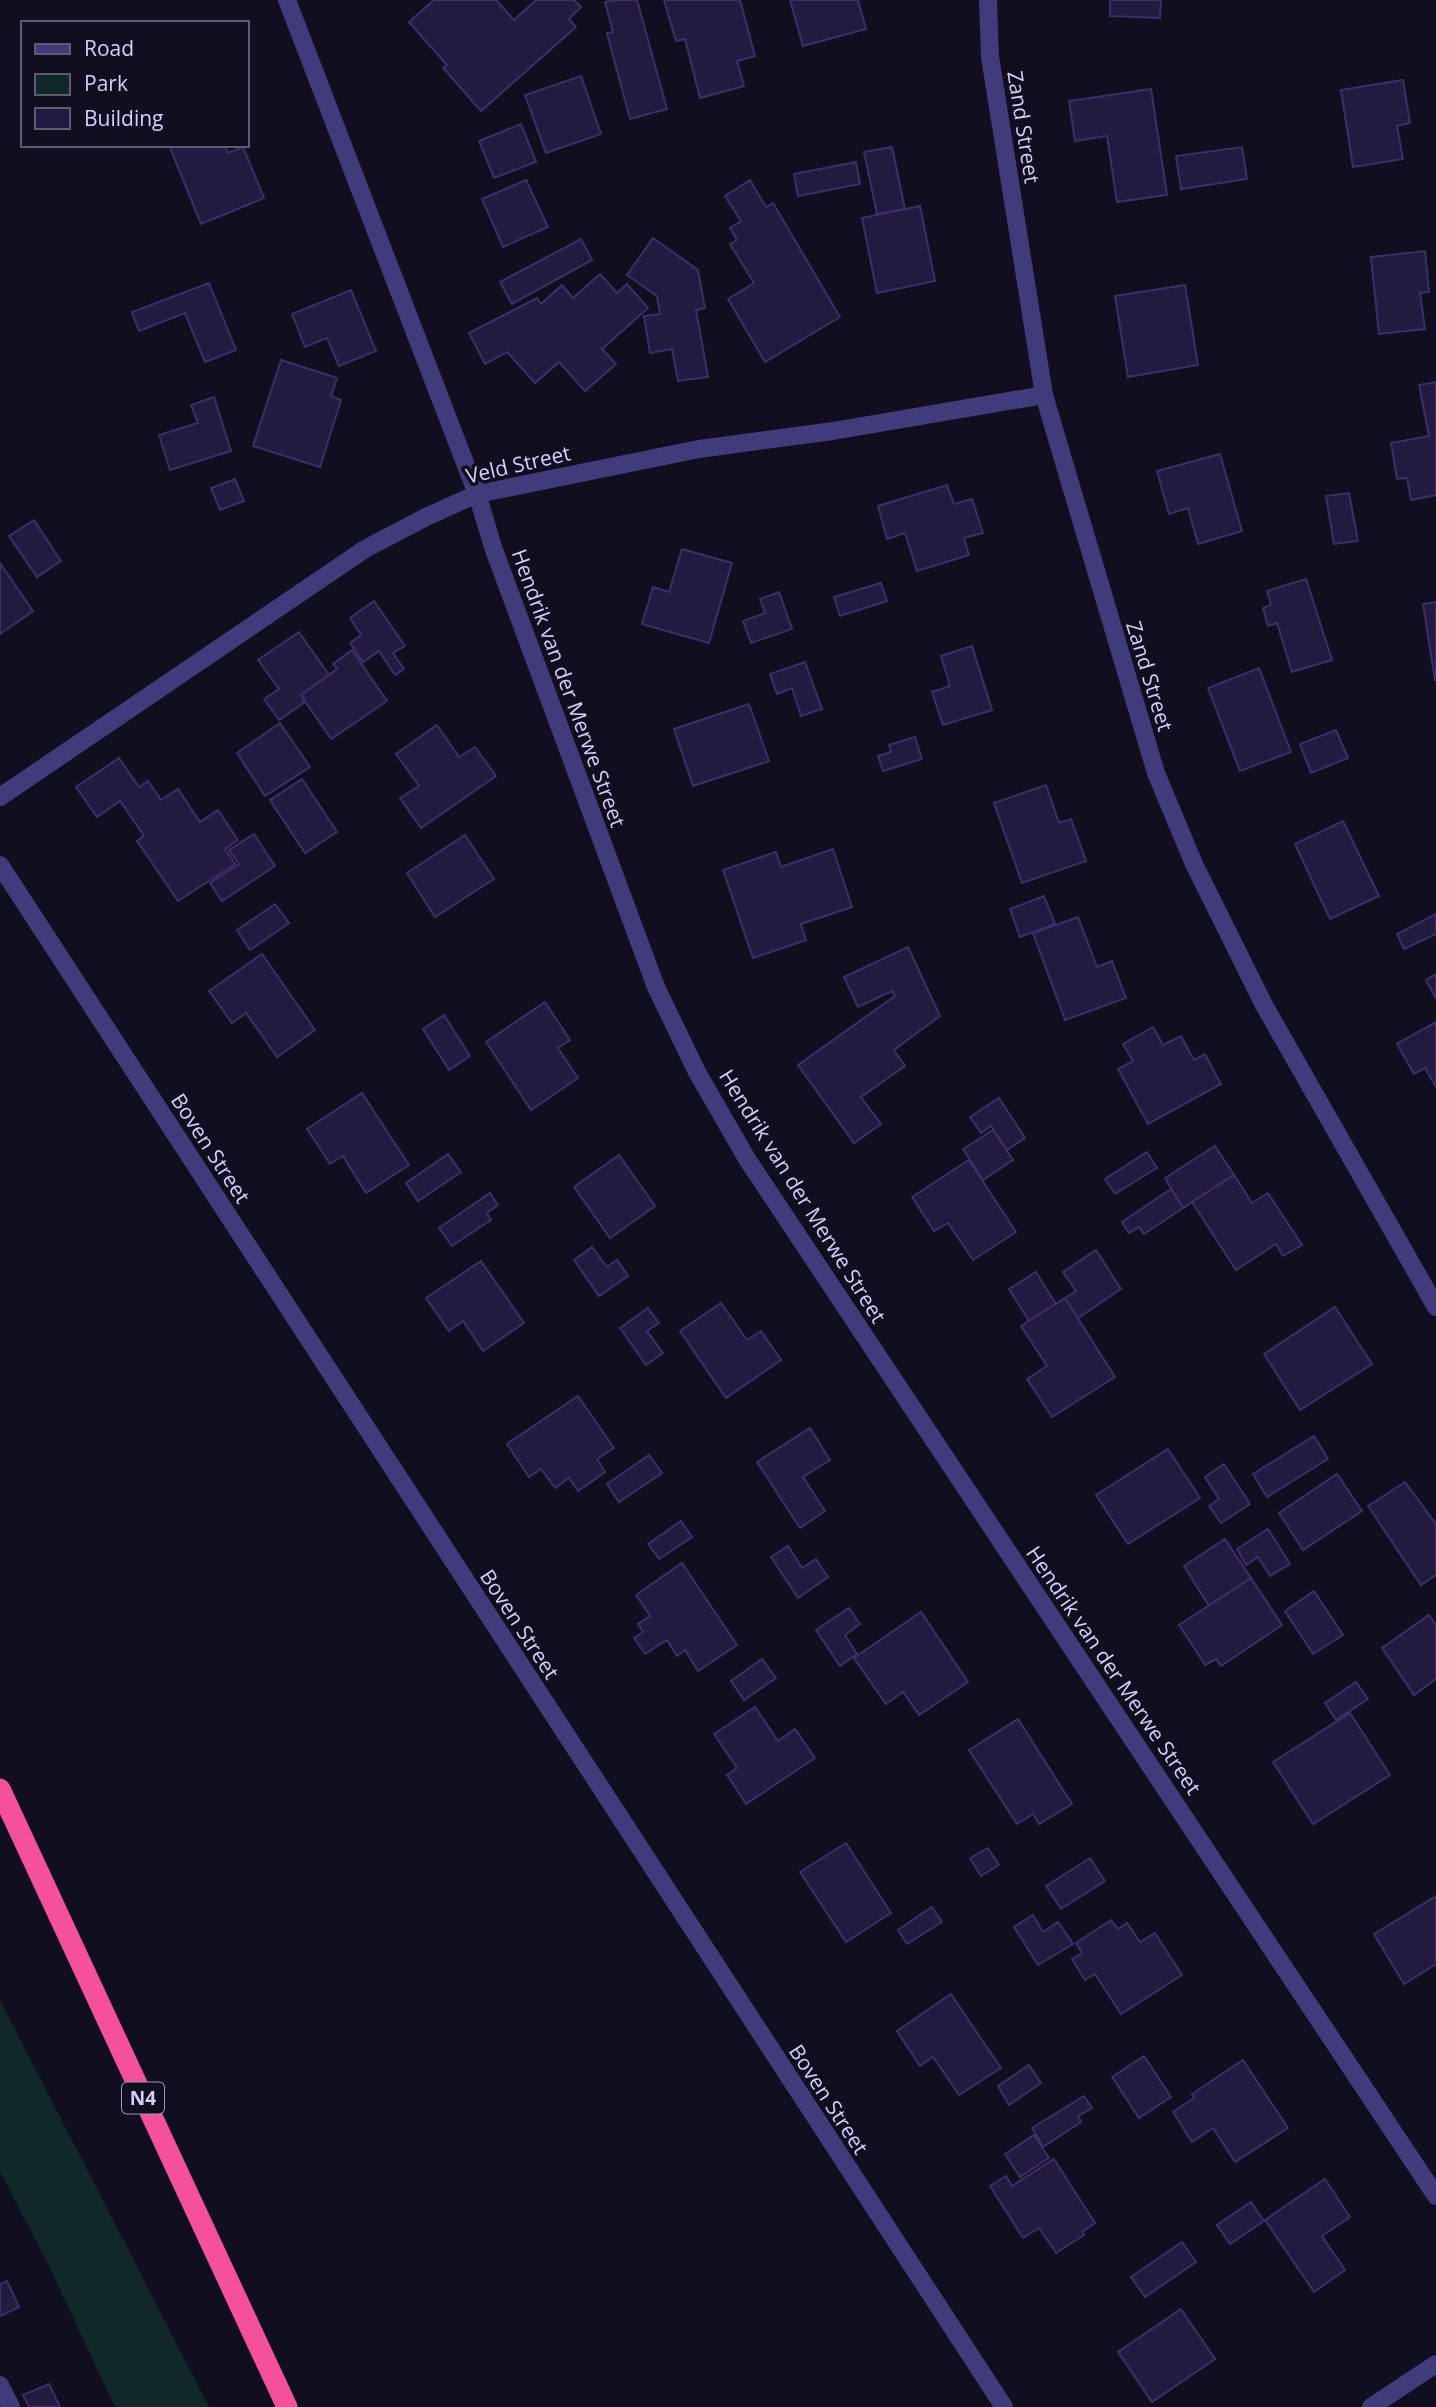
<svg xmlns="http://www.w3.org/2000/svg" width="1436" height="2407" viewBox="0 0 1436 2407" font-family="'Open Sans',sans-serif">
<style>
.green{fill:#112828}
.building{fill:#231b3f;stroke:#3c2f69;stroke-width:2}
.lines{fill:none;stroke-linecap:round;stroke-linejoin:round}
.street{stroke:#403c7b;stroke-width:18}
.highway{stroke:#f4519a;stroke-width:21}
.labels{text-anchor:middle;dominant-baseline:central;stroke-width:7;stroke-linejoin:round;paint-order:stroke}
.shield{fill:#110e1f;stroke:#9a95ba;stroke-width:2}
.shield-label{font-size:19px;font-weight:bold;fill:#d5cffc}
.street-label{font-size:21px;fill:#d5cffc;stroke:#110e1f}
</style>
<rect width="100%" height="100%" fill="#110e1f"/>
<path class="green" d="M0,2000l209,407h-94l-68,-145 -47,-90z"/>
<g class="building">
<path d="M434,0h62l18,20 22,-20h38l7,7 -12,12 7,8 -95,84 -38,-43 4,-3 -38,-43z"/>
<path d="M615,0h22l30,109 -37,10 -23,-86 6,-1 -8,-30z"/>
<path d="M664,0h76l15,56 -18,5 7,25 -44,12 -15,-59 -9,2z"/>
<path d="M790,0h68l8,29 -63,17z"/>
<path d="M1110,0h51l-1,18 -50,-2z"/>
<path d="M581,76l20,58 -55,19 -21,-58z"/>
<path d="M1403,80l7,43 -13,3 6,33 -50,8 -12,-77z"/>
<path d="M1151,89l16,106 -50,7 -10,-66 -32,5 -6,-40z"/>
<path d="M521,124l15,38 -42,16 -15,-37z"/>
<path d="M169,145h56l3,8 15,-6 21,51 -63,26z"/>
<path d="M892,147l13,62 -28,5 -13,-62z"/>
<path d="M1242,147l5,32 -66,10 -5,-33z"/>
<path d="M856,162l4,22 -62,12 -4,-22z"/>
<path d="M526,180l22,47 -45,20 -21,-48z"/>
<path d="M750,180l16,27 7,-4 67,114 -75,45 -37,-63 26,-16 -24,-39 7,-4 -7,-12 11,-7 -16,-25z"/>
<path d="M920,206l15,75 -58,12 -15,-75z"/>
<path d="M653,238l45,32 7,38 -9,2 12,67 -30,4 -6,-32 -22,4 -6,-37 16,-2 -3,-18 -30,-21z"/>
<path d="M581,239l11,21 -80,44 -12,-22z"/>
<path d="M1425,251l4,41 -9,1 5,36 -46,5 -8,-77z"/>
<path d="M600,274l17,19 10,-9 21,24 -46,41 14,15 -31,27 -26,-29 -24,21 -28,-31 -22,12 -16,-31 68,-35 4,6 21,-19 11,13z"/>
<path d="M209,283l27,67 -31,12 -20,-49 -46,18 -7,-19z"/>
<path d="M1185,285l13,80 -70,12 -13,-81z"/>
<path d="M351,290l25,61 -37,15 -12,-28 -22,9 -13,-33z"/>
<path d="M281,360l56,18 -6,18 10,4 -21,67 -67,-21z"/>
<path d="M1436,382v113l-25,5 -4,-22 -10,1 -6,-36 38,-7 -10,-51z"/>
<path d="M214,397l17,54 -61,19 -11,-35 39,-12 -7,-18z"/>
<path d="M1220,454l22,77 -44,13 -10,-36 -19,6 -12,-43z"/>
<path d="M235,479l9,22 -24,9 -9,-22z"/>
<path d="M947,485l7,19 18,-5 11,34 -19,5 5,17 -52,16 -12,-38 -18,6 -9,-33z"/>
<path d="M1349,493l9,48 -24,3 -8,-48z"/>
<path d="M34,520l27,41 -24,16 -28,-41z"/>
<path d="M682,549l50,14 -23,80 -67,-19 11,-37 16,5z"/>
<path d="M0,563l33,48 -33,23z"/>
<path d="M1306,579l26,81 -40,12 -15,-49 -9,3 -5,-18 8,-3 -4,-14z"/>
<path d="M881,583l6,18 -47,15 -6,-19z"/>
<path d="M779,592l13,37 -41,14 -8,-22 22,-8 -5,-14z"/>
<path d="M374,601l31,45 -12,7 11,16 -9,6 -16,-24 -16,11 -13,-19 11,-8 -11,-17z"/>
<path d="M1436,602v78h-1l-12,-76z"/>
<path d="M299,632l30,43 -28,20 4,7 -26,18 -15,-21 15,-10 -21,-29z"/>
<path d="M972,646l20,64 -49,15 -11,-33 18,-6 -9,-30z"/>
<path d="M352,650l35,51 -56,38 -30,-44 36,-26 -4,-5z"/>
<path d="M805,662l17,47 -21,7 -9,-28 -15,6 -7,-20z"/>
<path d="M1259,668l32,84 -51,19 -32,-83z"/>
<path d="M749,704l20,57 -76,25 -19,-57z"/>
<path d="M280,723l30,44 -45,29 -28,-43z"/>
<path d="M437,725l22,32 16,-10 21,29 -75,52 -21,-30 19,-12 -23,-32z"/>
<path d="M1336,730l12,28 -37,15 -11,-29z"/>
<path d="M915,737l7,22 -39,12 -5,-15 13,-4 -2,-7z"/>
<path d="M119,758l20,29 9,-6 13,19 17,-11 22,33 18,-12 20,30 -13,9 10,15 -57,37 -41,-60 7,-5 -24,-35 -23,16 -21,-30z"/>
<path d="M302,779l35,53 -32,21 -35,-53z"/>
<path d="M1046,785l13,38 12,-4 15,42 -64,22 -28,-80z"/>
<path d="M1343,821l36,75 -49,23 -35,-75z"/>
<path d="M254,834l21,32 -53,35 -12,-18 29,-19 -10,-14z"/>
<path d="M465,835l29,44 -59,38 -28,-44z"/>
<path d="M833,849l19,58 -51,17 5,16 -53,18 -30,-88 53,-18 5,15z"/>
<path d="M1044,896l11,28 -35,13 -10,-28z"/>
<path d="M275,904l14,19 -39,27 -13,-20z"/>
<path d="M1436,914v20l-32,15 -7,-15z"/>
<path d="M1078,917l19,50 15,-6 14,37 -61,22 -32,-87z"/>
<path d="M908,947l32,69 -46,34 11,16 -44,31 20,27 -27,19 -56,-78 97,-69 -3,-5 -34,16 -14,-30z"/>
<path d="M262,954l53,76 -38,27 -31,-44 -14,10 -23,-32z"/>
<path d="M1436,974v25l-10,-19z"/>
<path d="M545,1002l25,38 -12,8 20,30 -47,32 -45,-68z"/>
<path d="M444,1015l26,41 -21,14 -26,-41z"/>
<path d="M1436,1022v65l-11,-19 -11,6 -17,-30z"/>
<path d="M1153,1027l10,18 18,-9 13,24 11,-6 16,30 -73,40 -30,-55 15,-8 -10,-17z"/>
<path d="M362,1093l47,72 -43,28 -23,-37 -13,8 -23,-35z"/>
<path d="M999,1098l26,40 -18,12 -16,-24 -10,7 -11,-16z"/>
<path d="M993,1130l20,30 -30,20 -20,-31z"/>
<path d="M1215,1146l19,29 -51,33 -18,-30z"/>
<path d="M1147,1152l10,16 -42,26 -10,-15z"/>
<path d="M448,1154l13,18 -43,29 -12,-18z"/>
<path d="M619,1155l36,51 -45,32 -36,-51z"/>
<path d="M969,1160l47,72 -43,28 -25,-37 -14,8 -22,-34z"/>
<path d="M1234,1175l18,28 16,-10 34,52 -19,11 -7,-12 -40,26 -44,-68z"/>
<path d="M1171,1189l12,19 -39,26 -5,-7 -10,6 -7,-11z"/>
<path d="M490,1193l8,12 -11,8 4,7 -39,26 -13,-18z"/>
<path d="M592,1247l15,20 10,-7 11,16 -29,20 -25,-36z"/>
<path d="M1096,1250l25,39 -43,29 -13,-20 11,-7 -13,-19z"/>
<path d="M481,1261l43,62 -41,28 -20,-30 -14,10 -23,-33z"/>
<path d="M1036,1272l20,32 -27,17 -20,-32z"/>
<path d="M1065,1298l50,79 -63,40 -25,-38 20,-13 -26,-40z"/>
<path d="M721,1303l26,37 14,-9 20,29 -55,38 -46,-67z"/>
<path d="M1335,1307l37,57 -72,46 -36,-56z"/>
<path d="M648,1308l11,15 -12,8 16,22 -17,12 -26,-37z"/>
<path d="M578,1396l36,52 -17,11 8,13 -27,19 -9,-13 -14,10 -14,-19 -12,8 -22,-33z"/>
<path d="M810,1428l20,32 -27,17 22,34 -25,17 -43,-66z"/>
<path d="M1314,1436l14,23 -61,38 -14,-23z"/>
<path d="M1168,1449l32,49 -72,46 -32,-49z"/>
<path d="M649,1455l13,18 -43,29 -12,-18z"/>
<path d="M1224,1464l26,40 -29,19 -12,-17 10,-7 -14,-22z"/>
<path d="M1337,1474l25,37 -59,39 -24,-37z"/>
<path d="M1405,1482l31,42v51l-15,10 -53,-79z"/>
<path d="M681,1521l11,16 -33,22 -11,-15z"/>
<path d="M1268,1529l22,35 -20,12 -12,-19 -12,8 -9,-16z"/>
<path d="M1225,1539l26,39 -42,28 -25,-40z"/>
<path d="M788,1546l14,22 14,-9 12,18 -30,21 -27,-41z"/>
<path d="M682,1563l55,82 -39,26 -13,-21 -8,6 -10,-16 -22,14 -11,-16 9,-6 -5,-8 12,-8 -14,-21z"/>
<path d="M1251,1578l31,47 -61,41 -5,-7 -11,6 -26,-40z"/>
<path d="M1314,1591l29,44 -30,19 -28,-43z"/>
<path d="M849,1608l11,16 -15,11 12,19 -17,12 -24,-36z"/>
<path d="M921,1612l47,70 -49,33 -16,-23 -17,12 -32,-46z"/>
<path d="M1429,1615l7,10v54l-22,16 -32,-47z"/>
<path d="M762,1659l14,19 -32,22 -13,-19z"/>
<path d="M1356,1682l12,17 -32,21 -11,-17z"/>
<path d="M755,1707l23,34 17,-12 20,29 -69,46 -19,-29 10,-7 -23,-34z"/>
<path d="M1350,1713l40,62 -77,49 -40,-62z"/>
<path d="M1018,1719l54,85 -33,20 -6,-10 -16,10 -48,-74z"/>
<path d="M846,1843l45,70 -45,29 -46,-70z"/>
<path d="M988,1848l11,17 -18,11 -11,-18z"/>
<path d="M1090,1858l15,23 -44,28 -15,-23z"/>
<path d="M1436,1896v68l-32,20 -30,-50z"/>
<path d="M932,1907l10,15 -35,22 -9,-14z"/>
<path d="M1033,1915l10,17 15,-10 15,22 -35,21 -24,-38z"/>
<path d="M1111,1920l7,9 9,-6 13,19 15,-9 27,42 -61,39 -26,-40 -10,6 -13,-21 10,-6 -6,-10z"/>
<path d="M951,1994l50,74 -42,27 -26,-38 -13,9 -23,-35z"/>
<path d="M1144,2056l27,41 -32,21 -27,-41z"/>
<path d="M1243,2060l45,68 -53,34 -22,-34 -21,14 -19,-30 21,-14 -2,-4z"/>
<path d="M1029,2065l12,18 -32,22 -11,-19z"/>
<path d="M1084,2096l8,12 -14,8 3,6 -38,25 -11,-19z"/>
<path d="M1034,2135l15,23 -29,19 -15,-23z"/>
<path d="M1054,2159l41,64 -13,9 2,3 -28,18 -17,-25 -16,10 -33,-52 16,-10 6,10z"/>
<path d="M1325,2179l25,38 -28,19 23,34 -31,22 -49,-72z"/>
<path d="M1251,2202l13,19 -34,23 -13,-19z"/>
<path d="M1182,2242l14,20 -51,35 -14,-20z"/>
<path d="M7,2281l12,26 -19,9v-32z"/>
<path d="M1181,2309l34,50 -63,43 -34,-50z"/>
<path d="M49,2384l11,23h-31l-6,-12z"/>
</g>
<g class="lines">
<g class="street">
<path d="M287,0l190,494 17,56 162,437 41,85 50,87 689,1037"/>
<path d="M988,0l2,57 54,338 112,378 38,91 70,141 172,302"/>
<path d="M0,797l365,-248 61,-32 51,-23 222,-45 134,-18 211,-36"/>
<path d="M0,865l1004,1542"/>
<path d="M0,2385l11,22"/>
<path d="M1371,2407l65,-43"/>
</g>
<path class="highway" d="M0,1789l287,618"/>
</g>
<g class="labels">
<rect class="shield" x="122" y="2082.5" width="42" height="31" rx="5"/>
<g class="shield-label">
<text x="143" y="2098">N4</text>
</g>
<g class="street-label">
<text transform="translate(1024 127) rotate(81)">Zand Street</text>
<text transform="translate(518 464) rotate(-13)">Veld Street</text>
<text transform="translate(1150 676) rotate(73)">Zand Street</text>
<text transform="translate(569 688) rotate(70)">Hendrik van der Merwe Street</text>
<text transform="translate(211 1148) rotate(57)">Boven Street</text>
<text transform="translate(803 1196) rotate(58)">Hendrik van der Merwe Street</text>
<text transform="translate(520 1624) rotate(57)">Boven Street</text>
<text transform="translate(1114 1670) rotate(56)">Hendrik van der Merwe Street</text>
<text transform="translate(829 2099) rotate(57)">Boven Street</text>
</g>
</g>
<rect x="21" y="21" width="228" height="126" fill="#110e1f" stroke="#5f5b77" stroke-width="2"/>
<rect x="35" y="44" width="35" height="10" fill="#403c7b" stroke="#5f5b77" stroke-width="2"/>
<text x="84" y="56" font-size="21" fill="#d5cffc">Road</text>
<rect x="35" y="74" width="35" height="21" fill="#112828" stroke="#5f5b77" stroke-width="2"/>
<text x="84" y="91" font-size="21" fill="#d5cffc">Park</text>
<rect x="35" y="108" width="35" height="21" fill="#231b3f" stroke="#5f5b77" stroke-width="2"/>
<text x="84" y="126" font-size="21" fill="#d5cffc">Building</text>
</svg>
